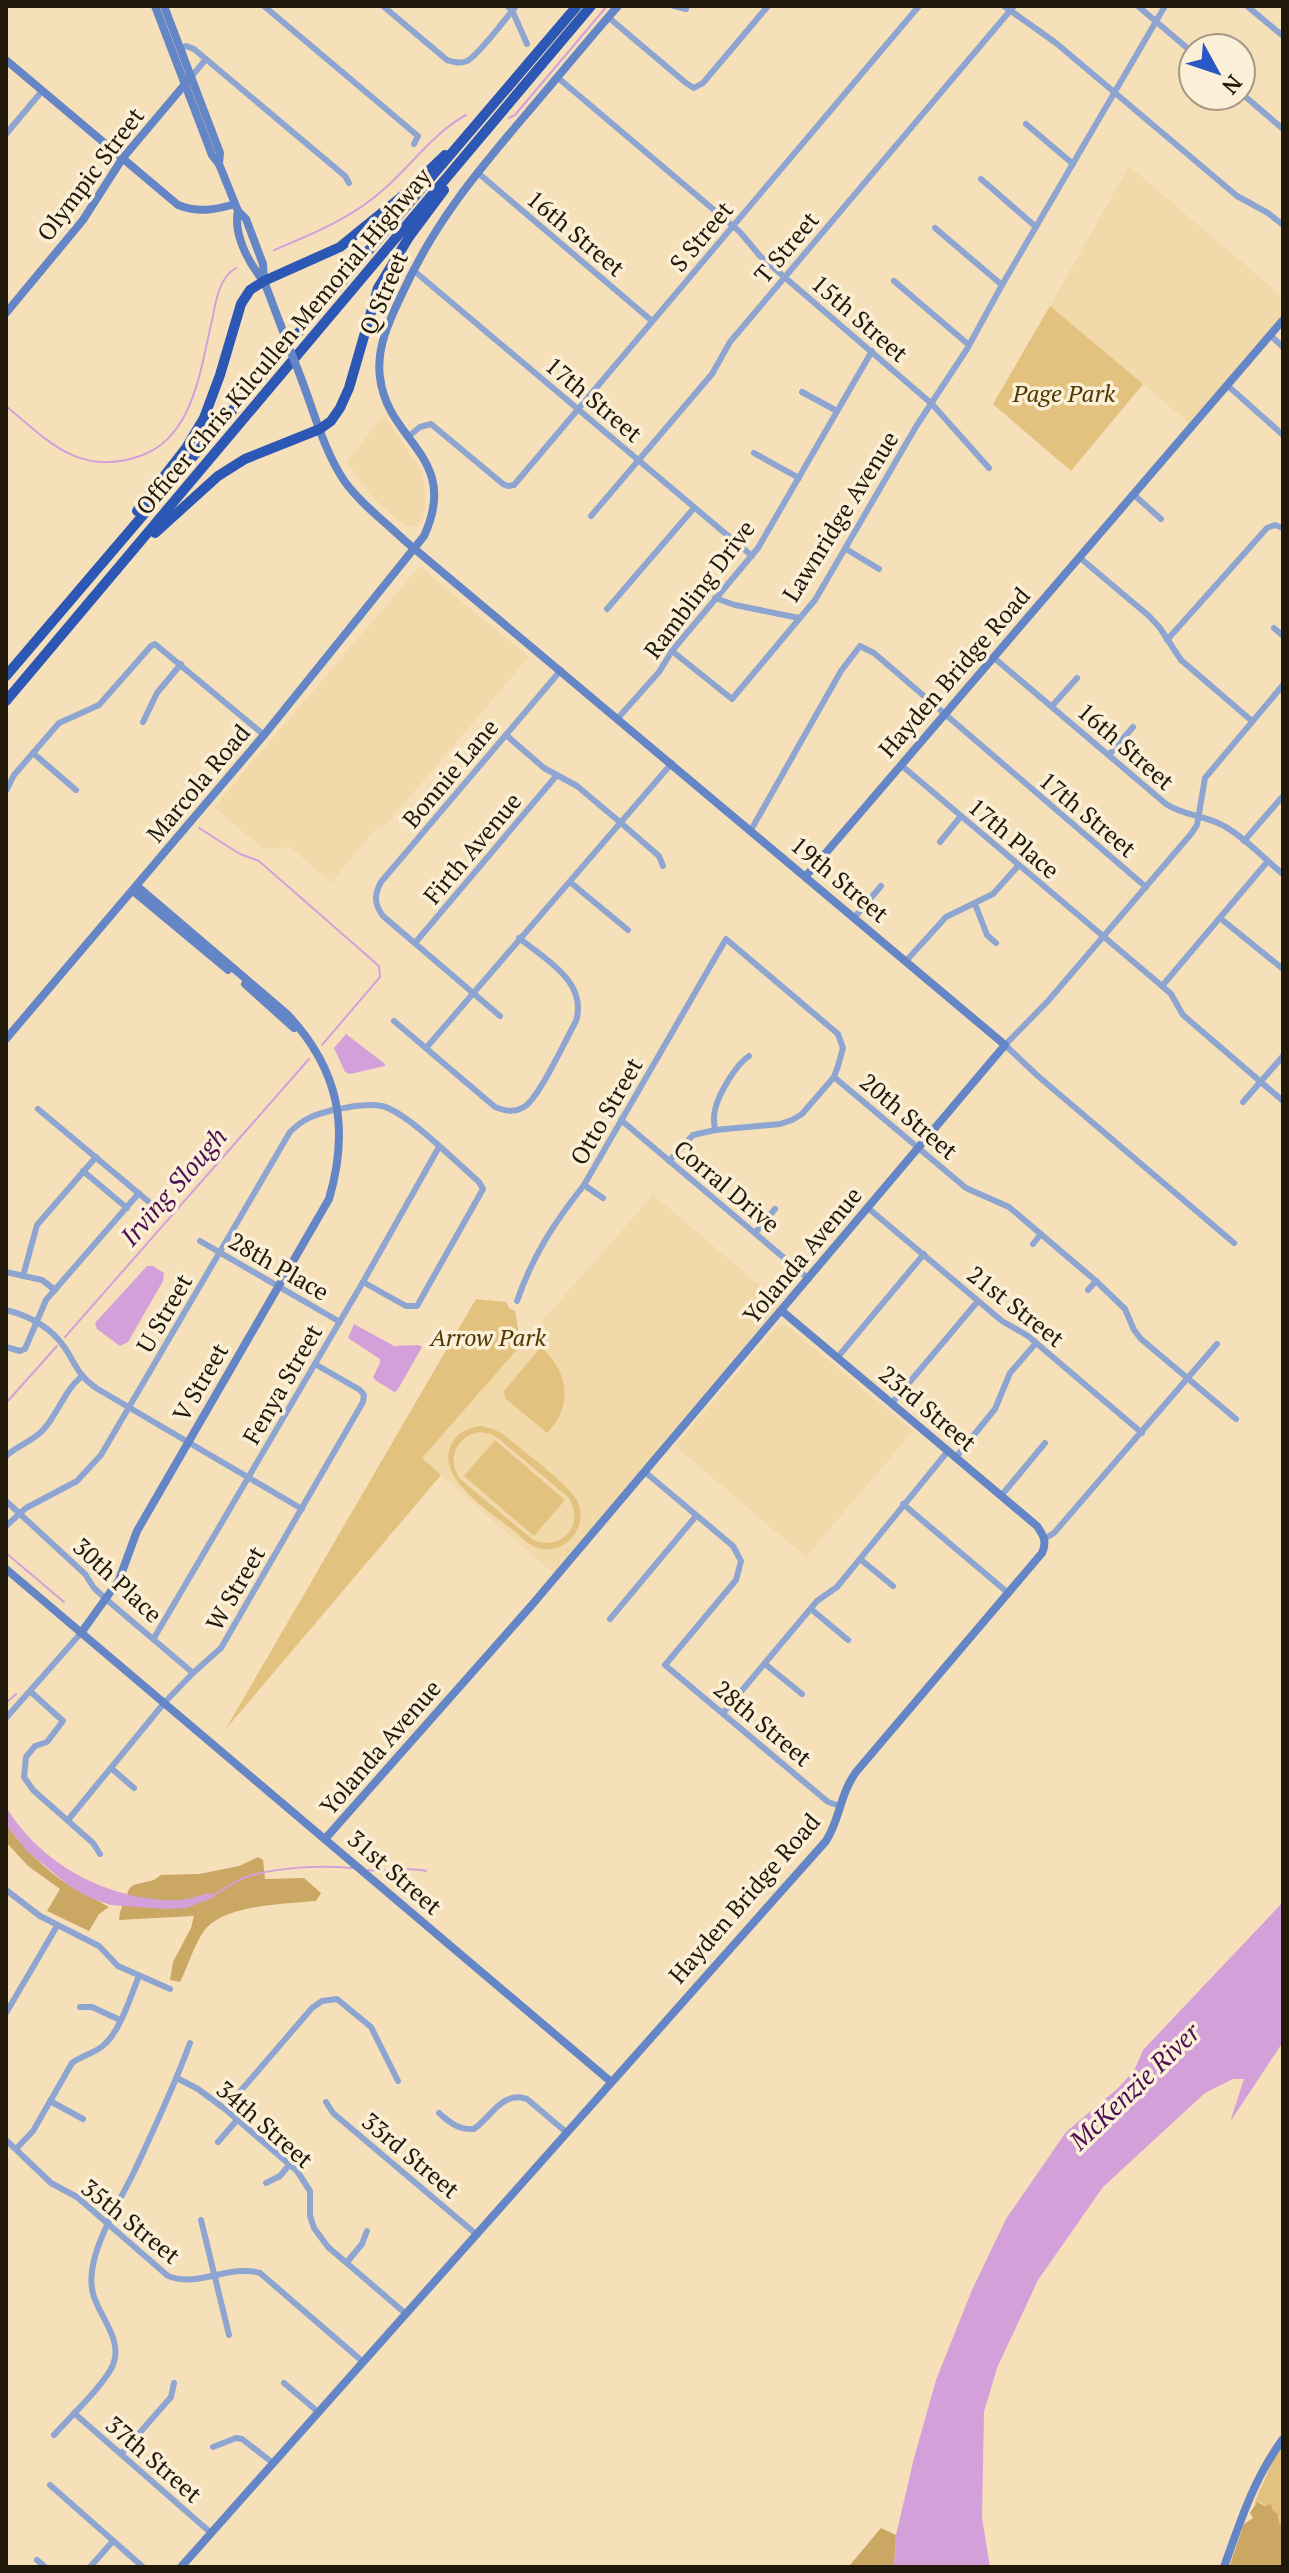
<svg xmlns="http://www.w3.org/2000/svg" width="1289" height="2573" viewBox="0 0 1289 2573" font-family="'PT Serif',serif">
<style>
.built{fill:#f2d9aa}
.green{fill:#e3c17e;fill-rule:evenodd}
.forest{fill:#caa763}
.water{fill:#d3a0d9}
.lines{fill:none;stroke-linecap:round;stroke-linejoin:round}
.stream{stroke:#d3a0d9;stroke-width:2}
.street{stroke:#8ea5d1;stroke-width:6}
.secondary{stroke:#6485c6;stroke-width:8}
.highway{stroke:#2c57b4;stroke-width:10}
.secondary-bridge{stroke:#6485c6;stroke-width:8}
.labels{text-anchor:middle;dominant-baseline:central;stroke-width:7;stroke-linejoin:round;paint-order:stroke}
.street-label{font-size:24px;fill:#20190a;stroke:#fbefd7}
.park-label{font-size:24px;font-style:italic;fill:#503900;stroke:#fbefd7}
.water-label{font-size:26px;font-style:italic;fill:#4d1054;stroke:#fbefd7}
</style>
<rect width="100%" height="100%" fill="#f6e0b9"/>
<g class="built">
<path d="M1129,166l154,131v17l-94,109 -139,-117z"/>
<path d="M384,414l38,58 3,20v17l-2,9 -6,9 -12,-1 -33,-29 -25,-35z"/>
<path d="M418,568h3l108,89 -146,171 -4,-3 -48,58 -41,-36 -27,2 -49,-42z"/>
<path d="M653,1195l128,108 -228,270 -132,-115z"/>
<path d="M779,1324h6l128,107 -107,126 -131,-111z"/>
</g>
<g class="green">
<path d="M1050,306l93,78 -72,87 -78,-67z"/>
<path d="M476,1299l30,3 3,6 6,3 6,34 -99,113 19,17 -216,255z"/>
<path d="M541,1347c27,24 33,59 6,86l-42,-35 -1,-7z"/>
<path d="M482,1426l11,3 10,5c16,14 64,49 73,65 15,26 -10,57 -38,49 -8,-2 -14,-8 -20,-14 -23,-19 -86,-56 -66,-91 6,-11 18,-16 30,-17zM480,1432l11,2 8,5 70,59c16,27 -7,54 -36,42l-74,-62c-12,-21 -2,-42 21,-46z"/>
<path d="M495,1440l70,60 -31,36 -70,-60z"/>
<path d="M1283,2446v80l-4,-3v-7l-19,-14 -6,2 19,-44z"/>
</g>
<g class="forest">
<path d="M6,1825c18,23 38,44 64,61 12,8 26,13 39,21l-10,7 -10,17 -42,-20 13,-22 -32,-23 -22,-24z"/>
<path d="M258,1857l5,3 2,19 39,-1 17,15 -5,8c-30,3 -92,3 -112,30 -10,14 -16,35 -24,51l-10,-2 3,-18 18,-34 3,-12 -75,4 1,-8 9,-23 4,-4 21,-5 7,-5 38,-1 40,-8z"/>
<path d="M1257,2502l8,4 6,-2 1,6 6,4 1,9 4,3v41h-54l15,-43 9,-6 -3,-5z"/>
<path d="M881,2528l15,7 -2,32h-43l-1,-2z"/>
</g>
<g class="water">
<path d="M346,1034l39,30v2l-35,8 -5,-2 -11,-24z"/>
<path d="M147,1266h6l11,7 -1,8 -35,61 -8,4 -23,-17 -2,-6z"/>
<path d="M354,1324l40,22 25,-1 3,2 -25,44 -3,1 -19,-12 -2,-3 7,-14v-4l-32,-21z"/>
<path d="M6,1807c36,59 105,95 174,93 10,-1 20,-5 30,-7l5,4 -29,11 -19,1 -56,-4 -21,-7 -22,-13 -41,-34 -21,-26z"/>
<path d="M1283,1902v140l-53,80 14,-43h-11l-28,14 -102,94 -65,93 -41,88 -13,44 -2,106 8,49h-96l2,-32 18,-77 22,-78 36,-90 34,-71 60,-87 51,-43 17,-18 9,-21z"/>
</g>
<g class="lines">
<g class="stream">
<path d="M509,118l6,-3 92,-109"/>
<path d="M274,250c38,-16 78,-32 109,-60 28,-24 50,-57 83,-75"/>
<path d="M6,406c43,36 74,71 134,50 55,-18 61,-92 73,-140 3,-17 7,-39 23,-48"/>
<path d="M199,828l41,26 19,7 120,105 1,11 -58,68"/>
<path d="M65,1337l244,-278"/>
<path d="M6,1403l51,-57"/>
<path d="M6,1553l58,49"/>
<path d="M6,1703l10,-9"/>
<path d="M368,1870c20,3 38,-4 58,1"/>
<path d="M213,1895c11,-5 22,-14 33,-18 31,-10 74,-12 106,-9"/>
</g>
<g class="street">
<path d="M264,6l154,130 -4,8"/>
<path d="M383,6l64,54c7,2 13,4 20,1 12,-6 39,-43 49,-55"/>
<path d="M507,6l5,4 15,34"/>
<path d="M674,6l12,3"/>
<path d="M1004,6l52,37 181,153 31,17 15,12"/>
<path d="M1247,6l36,30"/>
<path d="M1139,7l54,46"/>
<path d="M608,17l78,66 8,5 9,-5 65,-77"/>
<path d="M180,49l6,-3 8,3 151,127 4,7"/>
<path d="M191,77l15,-18"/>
<path d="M557,77l183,155 20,24 172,148 57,64"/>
<path d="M1241,93l42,36"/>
<path d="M1026,124l47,40"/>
<path d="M6,134l36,-43"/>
<path d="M477,172l175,149"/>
<path d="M981,179l55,48"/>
<path d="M935,228l67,57"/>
<path d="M413,270l339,286"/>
<path d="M894,281l75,64"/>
<path d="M1270,335l13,12"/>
<path d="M1227,385l56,50"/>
<path d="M802,392l35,19"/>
<path d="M409,436l11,-9 11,-3 72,60 5,2 6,-1 405,-479"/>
<path d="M754,453l45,25"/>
<path d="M1133,494l28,25"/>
<path d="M591,516l121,-142 18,-32 284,-336"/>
<path d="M846,549l33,20"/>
<path d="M1079,557l70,59 11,12 21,32 71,61"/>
<path d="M715,598l20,7 64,13"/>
<path d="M607,609l87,-101"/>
<path d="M1274,628l9,8"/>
<path d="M1167,640l100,-112 8,-3 8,3"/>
<path d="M672,651l60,48 83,-99 102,-175 50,-76 35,-64 163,-279"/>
<path d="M993,657l173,147c18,12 39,11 58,22 22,12 40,33 59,48"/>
<path d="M1052,706l25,-28"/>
<path d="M618,718l41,-46 13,-21 86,-103 114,-197"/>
<path d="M143,722l14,-29 24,-29"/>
<path d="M506,735l38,33 33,18 44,37 38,33 4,10"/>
<path d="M33,753l43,37"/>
<path d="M1109,755l24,-28"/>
<path d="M901,765l261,221 9,8 12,21 100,86"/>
<path d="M6,791l8,-16 45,-52 40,-18 52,-59 4,-2 109,91"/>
<path d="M751,830l90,-159 19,-25 14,7 272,234"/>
<path d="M1244,841l39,-45"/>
<path d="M940,842l21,-26"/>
<path d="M570,882l58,48"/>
<path d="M975,904l12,31 9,8"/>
<path d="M854,918l27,-32"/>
<path d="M1220,918l63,51"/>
<path d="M415,943l142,-168"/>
<path d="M906,961l40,-44 47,-23 25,-28"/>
<path d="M1162,986l106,-125"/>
<path d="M500,1016l-117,-100c-9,-12 -9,-21 -2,-34l180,-212"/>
<path d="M394,1021l101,86c10,4 19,6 29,0 15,-9 42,-68 52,-86 12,-39 -31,-62 -57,-83"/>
<path d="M426,1048l246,-285"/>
<path d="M834,1077l132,111 43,19 87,74 29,28 9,21 7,9 95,80"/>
<path d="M1243,1102l40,-46"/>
<path d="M38,1109l123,103"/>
<path d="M621,1120l188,159"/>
<path d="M715,1130c-1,-7 -2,-13 0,-20 3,-15 21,-46 34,-54"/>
<path d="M83,1171l44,37"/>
<path d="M584,1185l19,13"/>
<path d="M868,1208l134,113 26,15 114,97"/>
<path d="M755,1233l20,-24"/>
<path d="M200,1241l140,81"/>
<path d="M1234,1243l-195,-166 -34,-32 43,-44 143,-167 6,-9 8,-47 78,-93"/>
<path d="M1033,1244l8,-10"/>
<path d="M6,1272l36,8 13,10"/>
<path d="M23,1276l14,-51 59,-68"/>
<path d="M1088,1290l8,-9"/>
<path d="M517,1301c16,-46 37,-78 67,-116l142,-246 112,95 5,14 -5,18 -4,11 -32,37 -10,6 -12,4 -65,6 -22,5 -24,26"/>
<path d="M6,1310c24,6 45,17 59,38 11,17 13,27 31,40l206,121"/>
<path d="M6,1347l14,4 5,-2 21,-49 93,-107"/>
<path d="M837,1358l87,-104"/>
<path d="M892,1403l86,-102"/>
<path d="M6,1456c11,-10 27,-15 37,-26 15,-16 21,-39 38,-53"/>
<path d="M956,1457l39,-48 15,-36 26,-30"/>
<path d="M645,1472l88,74 8,15 -5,19 -71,85 163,137 12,4"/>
<path d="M1001,1496l44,-53"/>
<path d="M6,1501l79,73 9,14 13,12 86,73"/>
<path d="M903,1504l104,88"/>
<path d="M6,1526l20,-18 51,-27 24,-26 189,-323c14,-14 24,-17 43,-22 15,-3 34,-7 49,-4 25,6 75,57 97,76l4,7 -66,117h-11l-43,-24"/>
<path d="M1044,1539l10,-6 163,-189"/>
<path d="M860,1559l33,27"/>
<path d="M811,1609l37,31"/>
<path d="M610,1619l86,-103"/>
<path d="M154,1638l209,-356 76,-135"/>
<path d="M765,1664l37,30"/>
<path d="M31,1692l32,29 -16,21 -12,4 -9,11 -2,20 9,13 60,53 7,11"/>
<path d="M723,1713l94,-112 20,-14 111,-136"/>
<path d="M6,1718l75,-85"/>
<path d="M111,1768l23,20"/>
<path d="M68,1820l97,-118 28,-29 28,-25 142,-246 1,-7 -4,-5 -45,-26"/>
<path d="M6,1890l34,26 59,30 19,20 52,23"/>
<path d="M80,2007h12l28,13"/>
<path d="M6,2013l51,-87"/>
<path d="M177,2078l21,11 27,20 72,62 13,20v25l4,12 14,19 77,66"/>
<path d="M50,2101l33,18"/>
<path d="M326,2102l7,11 143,121"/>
<path d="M225,2109l87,-101 10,-7 15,-2 34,28 27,54"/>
<path d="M439,2113c11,10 20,17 35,16 17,-12 29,-39 53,-30l39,33"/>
<path d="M6,2140l45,43 26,14 91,79c31,12 60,-12 92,-3l102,88"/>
<path d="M218,2142l19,-22"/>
<path d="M16,2149l17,-18 39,-68c11,-8 24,-10 33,-19 16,-15 26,-49 34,-68"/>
<path d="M266,2183l14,-7 10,-12"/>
<path d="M201,2220l28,115"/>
<path d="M347,2262l15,-18 5,-13"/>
<path d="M284,2383l33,28"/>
<path d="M74,2413l137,120"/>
<path d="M54,2435c16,-18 50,-50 59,-70 10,-24 -12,-47 -19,-68 -4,-12 -3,-25 0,-37 8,-30 26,-60 40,-88 20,-43 40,-85 56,-129"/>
<path d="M213,2447l23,-9 6,1 31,24"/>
<path d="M121,2454l50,-57 3,-14"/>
<path d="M50,2485l93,82"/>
<path d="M37,2560l8,7"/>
<path d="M90,2567l23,-26"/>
</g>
<g class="secondary">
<path d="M155,6l57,149 7,9 19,47 8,8 17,45 1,17 17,45"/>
<path d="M164,6l56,147 -1,11"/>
<path d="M6,60l172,145c20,8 37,5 57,-1"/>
<path d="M238,211c-5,22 10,51 24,68"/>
<path d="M6,313l77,-93 39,-61 69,-82"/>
<path d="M301,378c13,34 23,73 44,104 16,22 39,39 59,58l601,505 -474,561 -206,233"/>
<path d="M806,876l477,-556"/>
<path d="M133,891l95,79"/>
<path d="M245,984l49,44"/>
<path d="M6,1039l258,-304 160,-199c37,-80 -37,-94 -44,-159 -4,-28 9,-56 21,-81 33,-73 75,-123 127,-184 30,-35 59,-71 90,-106"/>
<path d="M6,1569l604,512"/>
<path d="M81,1633l38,-53 18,-49 192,-332c21,-71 10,-130 -42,-185l-150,-128"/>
<path d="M181,2567l645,-726c14,-22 14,-47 30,-69l186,-219c5,-11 2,-17 -5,-27l-255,-215"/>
<path d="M1224,2567c16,-45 30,-89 59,-128"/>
</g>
<g class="highway">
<path d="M137,511l49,-63 18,-30 16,-43 21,-71 9,-14 14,-9 76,-34 59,-48 46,-44"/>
<path d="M155,533l63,-57 27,-17 75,-30 11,-8 9,-13 9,-20 29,-100 31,-51 35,-47"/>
<path d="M6,676l571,-670"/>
<path d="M6,701l585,-695"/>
</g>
<path class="secondary-bridge" d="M281,326l20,52"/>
</g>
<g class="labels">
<g class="street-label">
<text transform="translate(90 174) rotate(-53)">Olympic Street</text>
<text transform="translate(576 233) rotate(40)">16th Street</text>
<text transform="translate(701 236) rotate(-50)">S Street</text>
<text transform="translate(786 247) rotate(-50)">T Street</text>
<text transform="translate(383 293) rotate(-67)">Q Street</text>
<text transform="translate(860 318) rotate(41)">15th Street</text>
<text transform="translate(283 341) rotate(-50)">Officer Chris Kilcullen Memorial Highway</text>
<text transform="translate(594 399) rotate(40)">17th Street</text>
<text transform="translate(840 516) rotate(-58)">Lawnridge Avenue</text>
<text transform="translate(699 589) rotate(-53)">Rambling Drive</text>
<text transform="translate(954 672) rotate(-49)">Hayden Bridge Road</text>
<text transform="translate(1126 746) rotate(41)">16th Street</text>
<text transform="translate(450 773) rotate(-50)">Bonnie Lane</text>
<text transform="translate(198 783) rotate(-50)">Marcola Road</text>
<text transform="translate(1088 814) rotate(40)">17th Street</text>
<text transform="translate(1014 838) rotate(40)">17th Place</text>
<text transform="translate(472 848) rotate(-50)">Firth Avenue</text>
<text transform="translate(840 879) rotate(40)">19th Street</text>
<text transform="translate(606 1111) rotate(-60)">Otto Street</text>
<text transform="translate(909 1116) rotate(40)">20th Street</text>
<text transform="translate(727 1186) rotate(40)">Corral Drive</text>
<text transform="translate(802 1255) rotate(-50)">Yolanda Avenue</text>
<text transform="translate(279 1266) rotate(30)">28th Place</text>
<text transform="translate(1016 1306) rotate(38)">21st Street</text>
<text transform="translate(164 1313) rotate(-60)">U Street</text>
<text transform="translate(200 1382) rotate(-60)">V Street</text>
<text transform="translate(282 1384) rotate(-60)">Fenya Street</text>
<text transform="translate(928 1408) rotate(40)">23rd Street</text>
<text transform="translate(118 1580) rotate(43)">30th Place</text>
<text transform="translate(235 1588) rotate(-60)">W Street</text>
<text transform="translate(763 1723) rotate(40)">28th Street</text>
<text transform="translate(380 1747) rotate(-49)">Yolanda Avenue</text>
<text transform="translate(395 1872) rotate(41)">31st Street</text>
<text transform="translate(744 1898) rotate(-49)">Hayden Bridge Road</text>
<text transform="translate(265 2124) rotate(41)">34th Street</text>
<text transform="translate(411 2155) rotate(40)">33rd Street</text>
<text transform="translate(131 2221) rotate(39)">35th Street</text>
<text transform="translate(154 2459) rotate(41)">37th Street</text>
</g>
<g class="park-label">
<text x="1064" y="393">Page Park</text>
<text x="488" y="1337">Arrow Park</text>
</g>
<g class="water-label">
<text transform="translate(173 1186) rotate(-49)">Irving Slough</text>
<text transform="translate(1134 2086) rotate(-44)">McKenzie River</text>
</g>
</g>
<rect width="1289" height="2573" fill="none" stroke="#20190a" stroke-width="16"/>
<g transform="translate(1217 72) rotate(130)"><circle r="38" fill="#fbefd7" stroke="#a39985" stroke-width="2"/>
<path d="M0-6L14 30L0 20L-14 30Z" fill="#2758c6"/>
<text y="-12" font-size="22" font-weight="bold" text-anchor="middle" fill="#20190a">N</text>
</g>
</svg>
